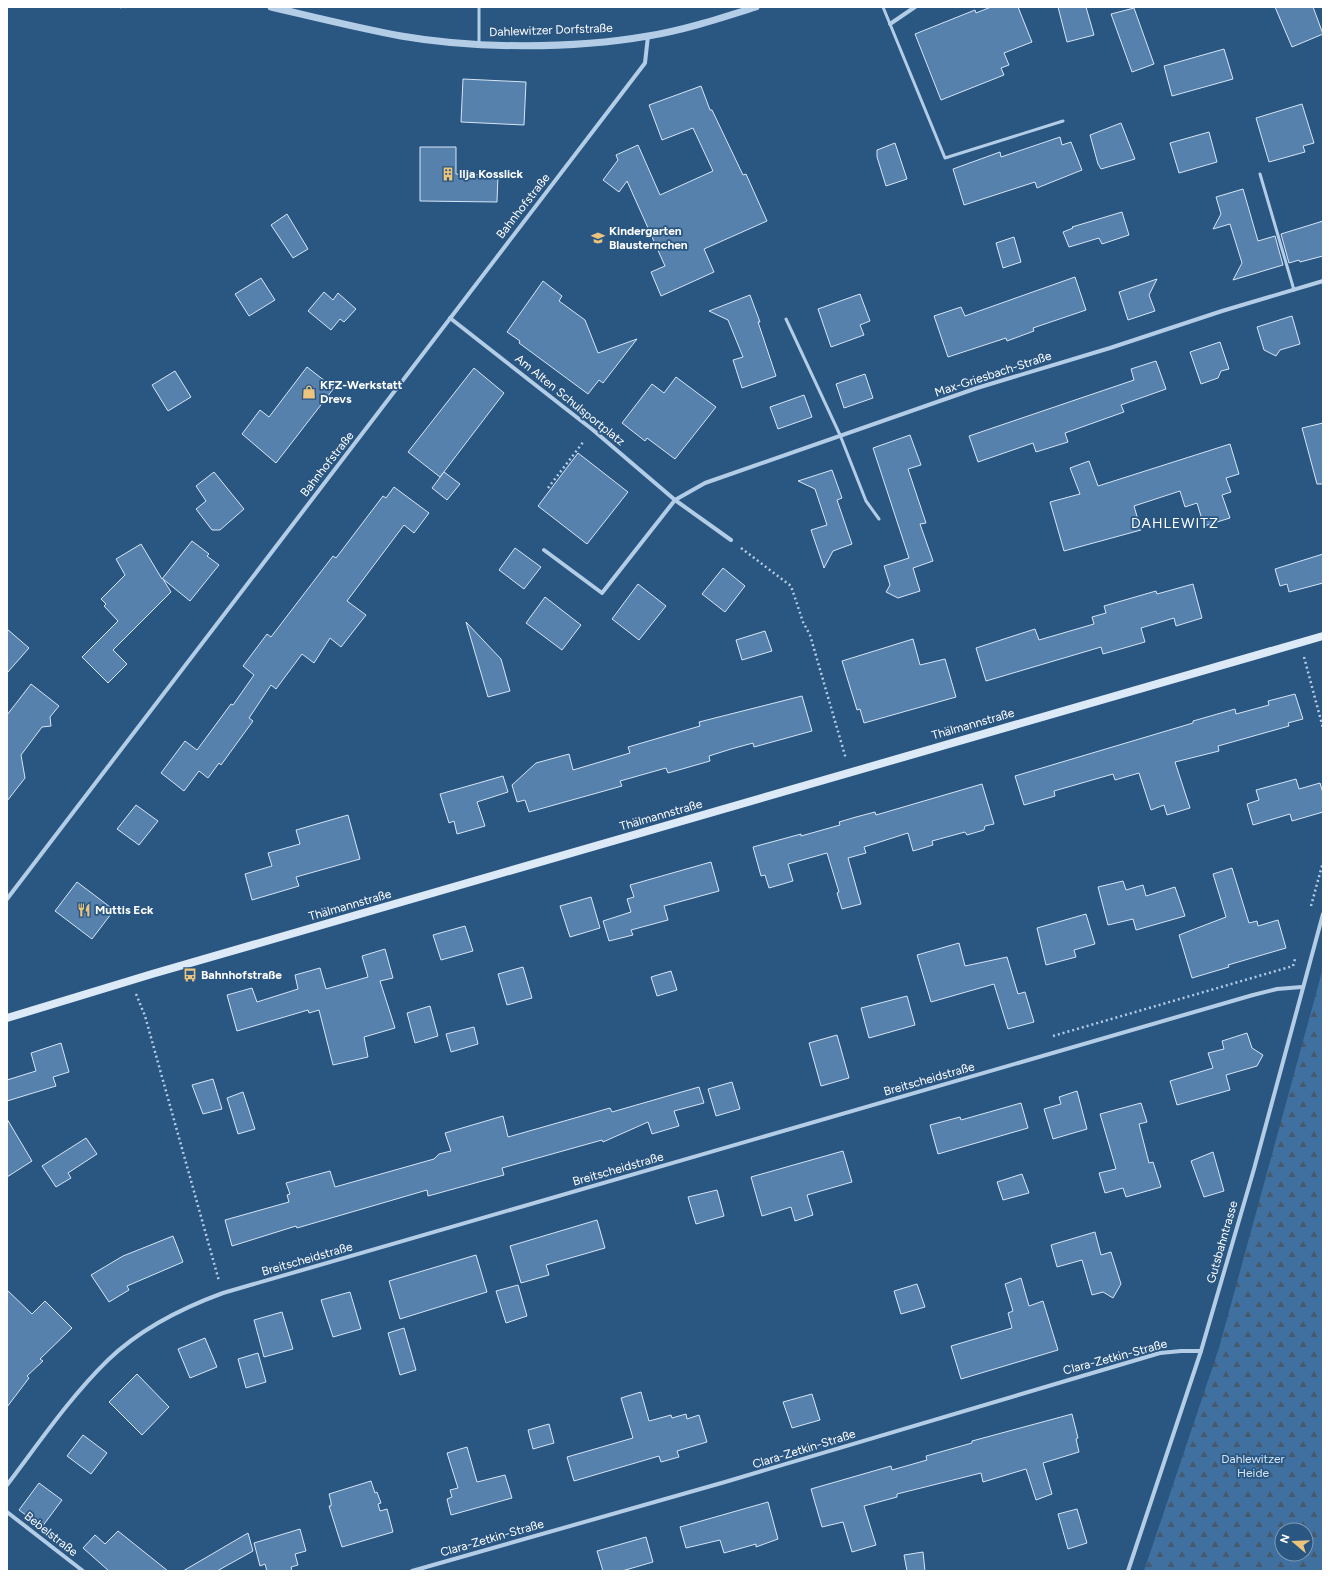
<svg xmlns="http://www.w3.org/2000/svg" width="1330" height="1578" viewBox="0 0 1330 1578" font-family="Figtree,sans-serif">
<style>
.forest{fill:url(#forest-firs);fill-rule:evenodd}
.building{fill:#5681ac;stroke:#d6e6f5}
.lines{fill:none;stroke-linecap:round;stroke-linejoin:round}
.path{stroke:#b3cde6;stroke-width:2.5;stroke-dasharray:2 3;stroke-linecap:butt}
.service{stroke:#b3cde6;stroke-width:3}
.minor{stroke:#b3cde6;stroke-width:4}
.tertiary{stroke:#b3cde6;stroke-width:7}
.secondary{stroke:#dce9f6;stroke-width:8}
.labels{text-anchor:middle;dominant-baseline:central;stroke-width:3.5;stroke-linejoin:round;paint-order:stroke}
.street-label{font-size:12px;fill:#fff;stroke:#2a5682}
.poi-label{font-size:12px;font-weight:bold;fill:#fff;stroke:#2a5682;text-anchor:start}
.park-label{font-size:12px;fill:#d6e6f5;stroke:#2a5682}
.quarter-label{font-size:14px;letter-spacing:1px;fill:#fff;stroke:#2a5682}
</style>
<defs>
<pattern id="forest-firs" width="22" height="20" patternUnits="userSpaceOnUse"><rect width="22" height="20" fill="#3f709f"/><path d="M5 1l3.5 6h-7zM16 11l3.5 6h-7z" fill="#475a6d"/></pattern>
</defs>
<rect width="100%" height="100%" fill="#2a5682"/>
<path class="forest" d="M1323,968v603h-179l75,-223zM1282,1530h24v24h-24z"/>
<g class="building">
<path d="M991,7h27l14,35 -28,11 5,12 -8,3 3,7 -63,25 -26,-66 60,-24 1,3z"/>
<path d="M1058,7h28l8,28 -27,7z"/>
<path d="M1275,7h38l10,27 -31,13z"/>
<path d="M1134,8l20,56 -22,8 -21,-58z"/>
<path d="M1224,49l9,30 -61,17 -8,-30z"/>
<path d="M463,79l63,3 -2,43 -63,-3z"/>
<path d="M701,86l9,24h2l31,65 3,-1 21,47 -63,28 10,23 -53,24 -10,-24 14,-6 -38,-85 -8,11 -16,-12 15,-20 -2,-5 22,-10 22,50 53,-24 -20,-43 -31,12 -13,-35z"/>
<path d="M1302,104l12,39 -11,3 2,6 -36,10 -13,-44z"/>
<path d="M1121,123l14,36 -34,10 -3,-5 -8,-29z"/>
<path d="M1209,132l8,30 -38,11 -9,-30z"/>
<path d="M1060,137l2,8 9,-3 11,28 -45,18 -2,-6 -71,23 -11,-36 47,-17 1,5z"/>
<path d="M895,143l12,36 -21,7 -9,-29v-7z"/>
<path d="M420,147h36v27l42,1 -1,27 -77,-1z"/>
<path d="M1243,189l15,52 17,-5 8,29 -50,15 9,-17 -12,-39 -17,5 8,-15 -5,-17z"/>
<path d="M1122,212l7,23 -27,9 -3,-6 -30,9 -6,-15 10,-4 -1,-1z"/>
<path d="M287,214l21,35 -15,9 -22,-33z"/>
<path d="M1323,221v35l-23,6 -1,-2 -10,3 -8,-29z"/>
<path d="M1014,237l7,25 -18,6 -7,-25z"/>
<path d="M1075,277l11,33 -53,18 1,3 -27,10 -1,-3 -58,19 -14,-41 27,-9 4,9z"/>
<path d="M261,278l14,22 -26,16 -14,-22z"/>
<path d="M1157,279l-8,16 6,16 -27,9 -9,-28z"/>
<path d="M543,281l19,15 -3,5 26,19 13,33 39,-14 -34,44 -4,-3 -11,14 -69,-51 1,-2 -13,-9z"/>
<path d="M324,292l9,8 5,-7 18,16 -12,13 -4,-3 -9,11 -23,-19z"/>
<path d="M860,294l10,27 -10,4 4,10 -33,12 -13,-38z"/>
<path d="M750,295l10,27h-2l18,54 -34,12 -9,-28 10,-3 -15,-37 -19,-9z"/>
<path d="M1292,316l8,28 -20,6 -4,6 -12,-6 -7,-23z"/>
<path d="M1220,342l9,27 -8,2 -3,7 -17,6 -11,-32z"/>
<path d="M1156,361l10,28 -45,16 3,7 -59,21 3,9 -32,10 -3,-9 -55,19 -9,-26 165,-56 -3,-11z"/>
<path d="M307,367l27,21 -58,75 -34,-29 18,-24 9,7z"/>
<path d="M474,368l30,25 -64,84 -32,-25z"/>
<path d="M175,371l16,26 -23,14 -16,-26z"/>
<path d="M865,374l8,24 -29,10 -8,-24z"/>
<path d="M676,377l40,30 -41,52 -28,-21 -2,3 -23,-18 30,-39 12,9z"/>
<path d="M804,395l8,22 -34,12 -8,-22z"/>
<path d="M1323,423v61h-6l-15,-56z"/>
<path d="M910,435l11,30 -13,4 18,54 -6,1 13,37 -20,7 7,23 -22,7 -12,-6 4,-7 -6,-19 25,-8 -36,-110z"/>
<path d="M1230,444l9,30 -13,4 5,14 -9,3 8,23 -26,8 -7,-23 -12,4 -5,-16 -46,15 7,24 -77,21 -14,-49 30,-8 -10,-26 19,-7 9,25z"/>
<path d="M578,453l50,39 -41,52 -49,-38z"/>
<path d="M832,470l10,28 -5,2 15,44 -19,7 -9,17 -13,-38 16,-5 -12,-36 -17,-8z"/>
<path d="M214,472l30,37 -24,21h-8l-16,-21 10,-8 -10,-15z"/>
<path d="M444,472l16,12 -13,16 -15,-12z"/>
<path d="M394,487l35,26 -15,20 -10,-8 -57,76 19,14 -25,32 -11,-9 -16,25 -12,-9 -26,35 -5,-4 -22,33 4,3 -32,44 -2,-2 -11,15 -9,-7 -15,20 -23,-18 24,-32 12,9 34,-46 2,1 21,-30 -11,-9 24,-32 4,3 62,-81 3,2 47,-62 3,2z"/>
<path d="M192,541l17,13 -2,2 12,9 -29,36 -27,-22 8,13 -58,58 14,14 -19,19 -26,-26 36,-36 -14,-15 2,-2 -5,-5 24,-24 -9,-16 25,-15 21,35z"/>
<path d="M515,548l26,19 -17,22 -25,-19z"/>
<path d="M1323,554v29l-34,9 -2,-8 -7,2 -5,-17z"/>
<path d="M723,568l22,18 -20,26 -23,-18z"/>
<path d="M638,584l28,22 -27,34 -27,-21z"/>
<path d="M1193,584l9,34 -26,8 -2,-8 -33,10 4,14 -42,12 -2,-7 -115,34 -10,-33 59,-19 4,11 55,-16 -2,-7 14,-4 -2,-7 52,-15 1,3z"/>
<path d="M545,597l36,28 -19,25 -36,-27z"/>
<path d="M466,622l35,37 9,32 -22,6z"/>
<path d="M7,629l22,19 -22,25z"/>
<path d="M765,631l7,20 -30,9 -6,-20z"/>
<path d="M913,639l7,26 25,-6 11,38 -92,26 -4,-14 -3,1 -15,-49z"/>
<path d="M31,684l28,22 -9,11 1,9 -9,1 -21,28 4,23 -18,23v-86z"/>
<path d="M1295,694l8,25 -15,4 1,3 -71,20 1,5 -44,11 15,46 -23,7 -3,-10 -13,5 -12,-37 -24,7 -2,-6 -59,17 1,5 -31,9 -9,-29 178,-53v-2l42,-12 1,5 33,-9 -1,-4z"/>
<path d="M802,696l10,35 -58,16 -1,-4 -22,6 -22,7 1,5 -42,12 -2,-5 -46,13 2,5 -93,26 -4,-12 -8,2 -5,-17 24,-22 33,-9 4,16 57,-17 -2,-6 72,-21 -1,-4z"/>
<path d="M503,776l5,16 -31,10 8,24 -28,8 -3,-13 -5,2 -9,-29z"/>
<path d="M1296,779l3,10 21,-6 3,10v19l-31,9 -2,-7 -37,11 -6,-21 12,-4 -3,-10z"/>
<path d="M982,784l12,40 -9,2 -1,4 -17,5 -2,-3 -33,9 1,4 -20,6 -5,-18 -44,14 2,6 -18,5 13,46 -19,5 -5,-16 2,-1 -12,-39 -39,11 5,17 -24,7 -4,-13 -4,1 -8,-29 48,-13v2l39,-11 -1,-3 17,-5 19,-5 1,3z"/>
<path d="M136,805l22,16 -19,24 -22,-16z"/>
<path d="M348,815l12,44 -64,18 3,9 -47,14 -7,-26 27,-8 -4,-13 32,-9 -4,-14z"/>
<path d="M711,862l8,29 -55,15 4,14 -37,10 2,5 -24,6 -6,-20 28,-9 -4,-13 7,-2 -4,-12z"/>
<path d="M1232,868l17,55 8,-2 1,5 20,-6 8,28 -58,17 1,2 -37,11 -13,-43 47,-18 -13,-43z"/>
<path d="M1123,881l3,9 17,-5 3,11 29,-9 10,29 -49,14 -3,-11 -25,6 -10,-38z"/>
<path d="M77,882l37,28 -22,29 -37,-28z"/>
<path d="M591,897l9,31 -30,9 -10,-31z"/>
<path d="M1086,914l9,30 -21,6 2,7 -30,8 -9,-37z"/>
<path d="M465,926l8,25 -32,9 -8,-25z"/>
<path d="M959,943l6,23 42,-9 11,37 7,-2 9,30 -26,7 -14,-45 -63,18 -14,-47z"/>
<path d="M385,949l8,29 -13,3 15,47 -31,9 4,20 -35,8 -14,-55 -10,3 -1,-3 -71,21 -10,-36 25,-7 5,14 41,-13 -3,-14 25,-7 6,21 42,-12 -6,-21z"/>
<path d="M523,967l9,31 -25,7 -9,-31z"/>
<path d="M671,971l6,19 -20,6 -6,-19z"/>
<path d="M907,996l8,29 -46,13 -8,-30z"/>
<path d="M430,1006l8,30 -23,7 -8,-30z"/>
<path d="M474,1027l4,17 -27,8 -5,-18z"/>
<path d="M1247,1033l5,15 11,7 -6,11 -31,9 4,15 -53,15 -7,-24 43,-13 -5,-15 16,-4 -2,-8z"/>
<path d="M837,1035l12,43 -28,8 -12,-43z"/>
<path d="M61,1043l8,29 -16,5 3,9 -49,15v-21l29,-9 -5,-18z"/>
<path d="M213,1079l9,30 -19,5 -11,-29z"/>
<path d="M732,1082l8,27 -24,7 -8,-27z"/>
<path d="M699,1087l5,16 -30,8 5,15 -27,8 -4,-12 -45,20 -1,-2 -100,28 2,7 -76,21 -1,-6 -130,38 -1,-2 -64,20 -7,-26 64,-18 -2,-7 3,-1 -4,-11 44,-12 5,16 99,-28 5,-5 12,-3 -6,-18 58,-17 5,21 102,-29 2,4z"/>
<path d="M1077,1091l10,38 -34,10 -9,-30 17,-5 -2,-7z"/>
<path d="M243,1092l12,37 -17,5 -11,-36z"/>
<path d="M1021,1103l7,25 -90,26 -8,-29 30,-8 1,3z"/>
<path d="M1141,1103l6,19 -8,2 10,39 4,-1 8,25 -35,10 -3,-9 -18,5 -6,-20 17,-4 -16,-55z"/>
<path d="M7,1119l25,42 -25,16z"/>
<path d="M86,1138l11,16 -29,19 3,5 -15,9 -14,-21z"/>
<path d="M843,1151l9,31 -45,13 6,20 -18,6 -4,-14 -29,9 -11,-39z"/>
<path d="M1213,1152l11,39 -20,6 -13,-36z"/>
<path d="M1022,1174l7,19 -26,7 -6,-18z"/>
<path d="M717,1190l7,26 -28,8 -8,-27z"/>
<path d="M597,1220l8,28 -59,17 3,10 -28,8 -11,-37z"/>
<path d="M1095,1232l6,23 10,-3 10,32 -8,14 -10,-6 -11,3 -10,-35 -25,7 -6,-22z"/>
<path d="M173,1236l10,26 -56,24 2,4 -20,12 -18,-27 32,-19z"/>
<path d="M476,1255l11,37 -87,27 -11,-38z"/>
<path d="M1021,1278l8,28 14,-5 15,49 -97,29 -10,-33 61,-18 -4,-15 5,-2 -8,-27z"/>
<path d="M917,1284l8,23 -24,7 -7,-23z"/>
<path d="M518,1285l9,31 -21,7 -10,-32z"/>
<path d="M7,1290l25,24 13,-13 27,27 -32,31 3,2 -16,15 2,2 -22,29z"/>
<path d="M350,1292l11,37 -28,8 -12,-37z"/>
<path d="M282,1312l11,37 -29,8 -10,-37z"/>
<path d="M404,1328l12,42 -16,5 -12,-42z"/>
<path d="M205,1338l12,29 -27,11 -12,-29z"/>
<path d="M258,1353l8,29 -20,6 -8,-29z"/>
<path d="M137,1374l32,33 -27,28 -33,-33z"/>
<path d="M641,1392l8,29 22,-6 1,3 14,-4 1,5 12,-4 8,27 -30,9 2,6 -18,5 -2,-6 -85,25 -7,-24 66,-19 -12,-40z"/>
<path d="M812,1394l8,26 -28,8 -9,-26z"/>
<path d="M1072,1414l6,24 -2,1 3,13 -36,11 9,31 -16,6 -10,-31 -43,13 -2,-9 -84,21v3l-33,9 12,39 -24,7 -9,-30 -21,5 -11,-38 80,-23 1,4 35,-10 -1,-4 46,-13v-2z"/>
<path d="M549,1424l5,19 -21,6 -5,-19z"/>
<path d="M83,1435l24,18 -16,21 -24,-18z"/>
<path d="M467,1447l10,35 28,-7 7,23 -61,17 -4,-16 5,-2 -2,-7 8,-2 -11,-35z"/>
<path d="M371,1481l4,12 2,-1 4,11 -3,1 2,7 7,-2 6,23 -51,15 -13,-41h2v-4l-2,-8z"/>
<path d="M39,1483l23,17 -20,27 -23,-17z"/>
<path d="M768,1502l10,37 -22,8v-3l-32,9 -4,-13 -34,8 -6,-21z"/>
<path d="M1077,1509l10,34 -19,6 -10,-35z"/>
<path d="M300,1529l6,22 -11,3 3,11 -7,2 1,4h-25l-2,-7 -5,2 -6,-23z"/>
<path d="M118,1531l50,40h-59l-26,-23 12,-13 10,9z"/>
<path d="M248,1533l5,18 -36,20h-34z"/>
<path d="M646,1537l7,25 -31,9h-19l-6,-20z"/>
<path d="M923,1552l2,19h-18l-3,-16z"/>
</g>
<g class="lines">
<g class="path">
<path d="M120,7h6"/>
<path d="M548,488l36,-47"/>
<path d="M741,548l50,38 12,36 7,13 36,124"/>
<path d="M1304,657l19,71"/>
<path d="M1311,906l12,-44"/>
<path d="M136,994l9,22 74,265"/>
<path d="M1053,1036l240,-70 2,-7"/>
</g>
<g class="service">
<path d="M883,7l62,151 118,-37"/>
<path d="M479,44v-37"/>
<path d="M1260,174l34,116"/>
<path d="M786,319l54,116 26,66 13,18"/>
</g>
<g class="minor">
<path d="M890,24l25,-17"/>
<path d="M450,318l143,112 82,70 56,40"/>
<path d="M544,550l58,43 73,-93 30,-17 272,-95 133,-40 112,-37 101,-30"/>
<path d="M7,899l638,-836 3,-27"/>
<path d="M7,1485c32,-42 63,-88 101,-125 31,-30 74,-52 115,-67l1030,-298 24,-6 25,-2"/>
<path d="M7,1512l76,59"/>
<path d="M412,1571l313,-89 435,-129 21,-2h20"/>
<path d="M1128,1571l73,-220 53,-182 69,-255"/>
</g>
<path class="tertiary" d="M271,7c43,10 87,21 130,29 74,13 173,13 247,0 37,-6 73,-18 108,-29"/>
<path class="secondary" d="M7,1018l145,-44 1171,-338"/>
</g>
<defs>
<g id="building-bare" transform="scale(1.08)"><path d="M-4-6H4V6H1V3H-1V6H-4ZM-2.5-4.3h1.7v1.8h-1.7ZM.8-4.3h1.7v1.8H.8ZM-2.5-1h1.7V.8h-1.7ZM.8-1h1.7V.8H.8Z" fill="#ecc47b" stroke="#2a5682" stroke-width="2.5" paint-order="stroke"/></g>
<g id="school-bare" transform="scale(1.08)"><path d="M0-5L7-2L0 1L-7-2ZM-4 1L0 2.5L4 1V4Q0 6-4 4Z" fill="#ecc47b" stroke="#2a5682" stroke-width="2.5" paint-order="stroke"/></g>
<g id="shop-bare" transform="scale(1.08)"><path d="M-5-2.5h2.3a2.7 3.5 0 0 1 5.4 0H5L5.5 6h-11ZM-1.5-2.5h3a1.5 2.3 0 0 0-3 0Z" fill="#ecc47b" stroke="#2a5682" stroke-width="2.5" paint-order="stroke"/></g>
<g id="restaurant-bare" transform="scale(1.08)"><path d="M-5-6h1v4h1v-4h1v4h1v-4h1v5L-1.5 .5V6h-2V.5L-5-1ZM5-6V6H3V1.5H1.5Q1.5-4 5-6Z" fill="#ecc47b" stroke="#2a5682" stroke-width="2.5" paint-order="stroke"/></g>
<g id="bus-bare" transform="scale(1.08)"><path d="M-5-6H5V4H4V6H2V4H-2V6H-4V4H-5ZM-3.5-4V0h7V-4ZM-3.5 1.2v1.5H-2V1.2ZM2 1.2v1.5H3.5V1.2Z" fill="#ecc47b" stroke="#2a5682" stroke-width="2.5" paint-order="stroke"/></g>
</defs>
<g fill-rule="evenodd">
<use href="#building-bare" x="448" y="174"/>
<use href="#school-bare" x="598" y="238"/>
<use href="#shop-bare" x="309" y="392"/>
<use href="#restaurant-bare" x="84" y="910"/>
<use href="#bus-bare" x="190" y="975"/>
</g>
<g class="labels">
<g class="street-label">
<text transform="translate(551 30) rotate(-2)">Dahlewitzer Dorfstraße</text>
<text transform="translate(523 206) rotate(-52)">Bahnhofstraße</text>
<text transform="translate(993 374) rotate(-18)">Max-Griesbach-Straße</text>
<text transform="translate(570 400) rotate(39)">Am Alten Schulsportplatz</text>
<text transform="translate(327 464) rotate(-52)">Bahnhofstraße</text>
<text transform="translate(973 724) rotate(-16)">Thälmannstraße</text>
<text transform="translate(661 815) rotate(-16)">Thälmannstraße</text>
<text transform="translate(350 905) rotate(-16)">Thälmannstraße</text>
<text transform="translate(929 1079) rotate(-16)">Breitscheidstraße</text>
<text transform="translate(618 1169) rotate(-16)">Breitscheidstraße</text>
<text transform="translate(1222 1242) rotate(-74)">Gutsbahntrasse</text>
<text transform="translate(307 1259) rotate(-16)">Breitscheidstraße</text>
<text transform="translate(1115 1357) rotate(-15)">Clara-Zetkin-Straße</text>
<text transform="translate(804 1449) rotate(-17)">Clara-Zetkin-Straße</text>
<text transform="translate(51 1534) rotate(38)">Bebelstraße</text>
<text transform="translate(492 1538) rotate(-16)">Clara-Zetkin-Straße</text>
</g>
<g class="poi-label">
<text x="459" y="174">Ilja Kosslick</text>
<text x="609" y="231">Kindergarten<tspan x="609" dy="14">Blausternchen</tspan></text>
<text x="320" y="385">KFZ-Werkstatt<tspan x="320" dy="14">Drevs</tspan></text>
<text x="95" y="910">Muttis Eck</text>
<text x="201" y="975">Bahnhofstraße</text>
</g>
<g class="park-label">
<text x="1253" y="1459">Dahlewitzer<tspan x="1253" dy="14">Heide</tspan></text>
</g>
<g class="quarter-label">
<text x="1175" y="523">DAHLEWITZ</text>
</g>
</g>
<rect width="1330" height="1578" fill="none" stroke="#ffffff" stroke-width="16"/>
<g transform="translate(1294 1542) rotate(289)"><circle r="19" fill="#2a5682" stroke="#7f9ab4"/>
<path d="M0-3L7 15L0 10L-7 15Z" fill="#ecc47b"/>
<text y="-6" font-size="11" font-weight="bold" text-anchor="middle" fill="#ffffff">N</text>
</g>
</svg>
